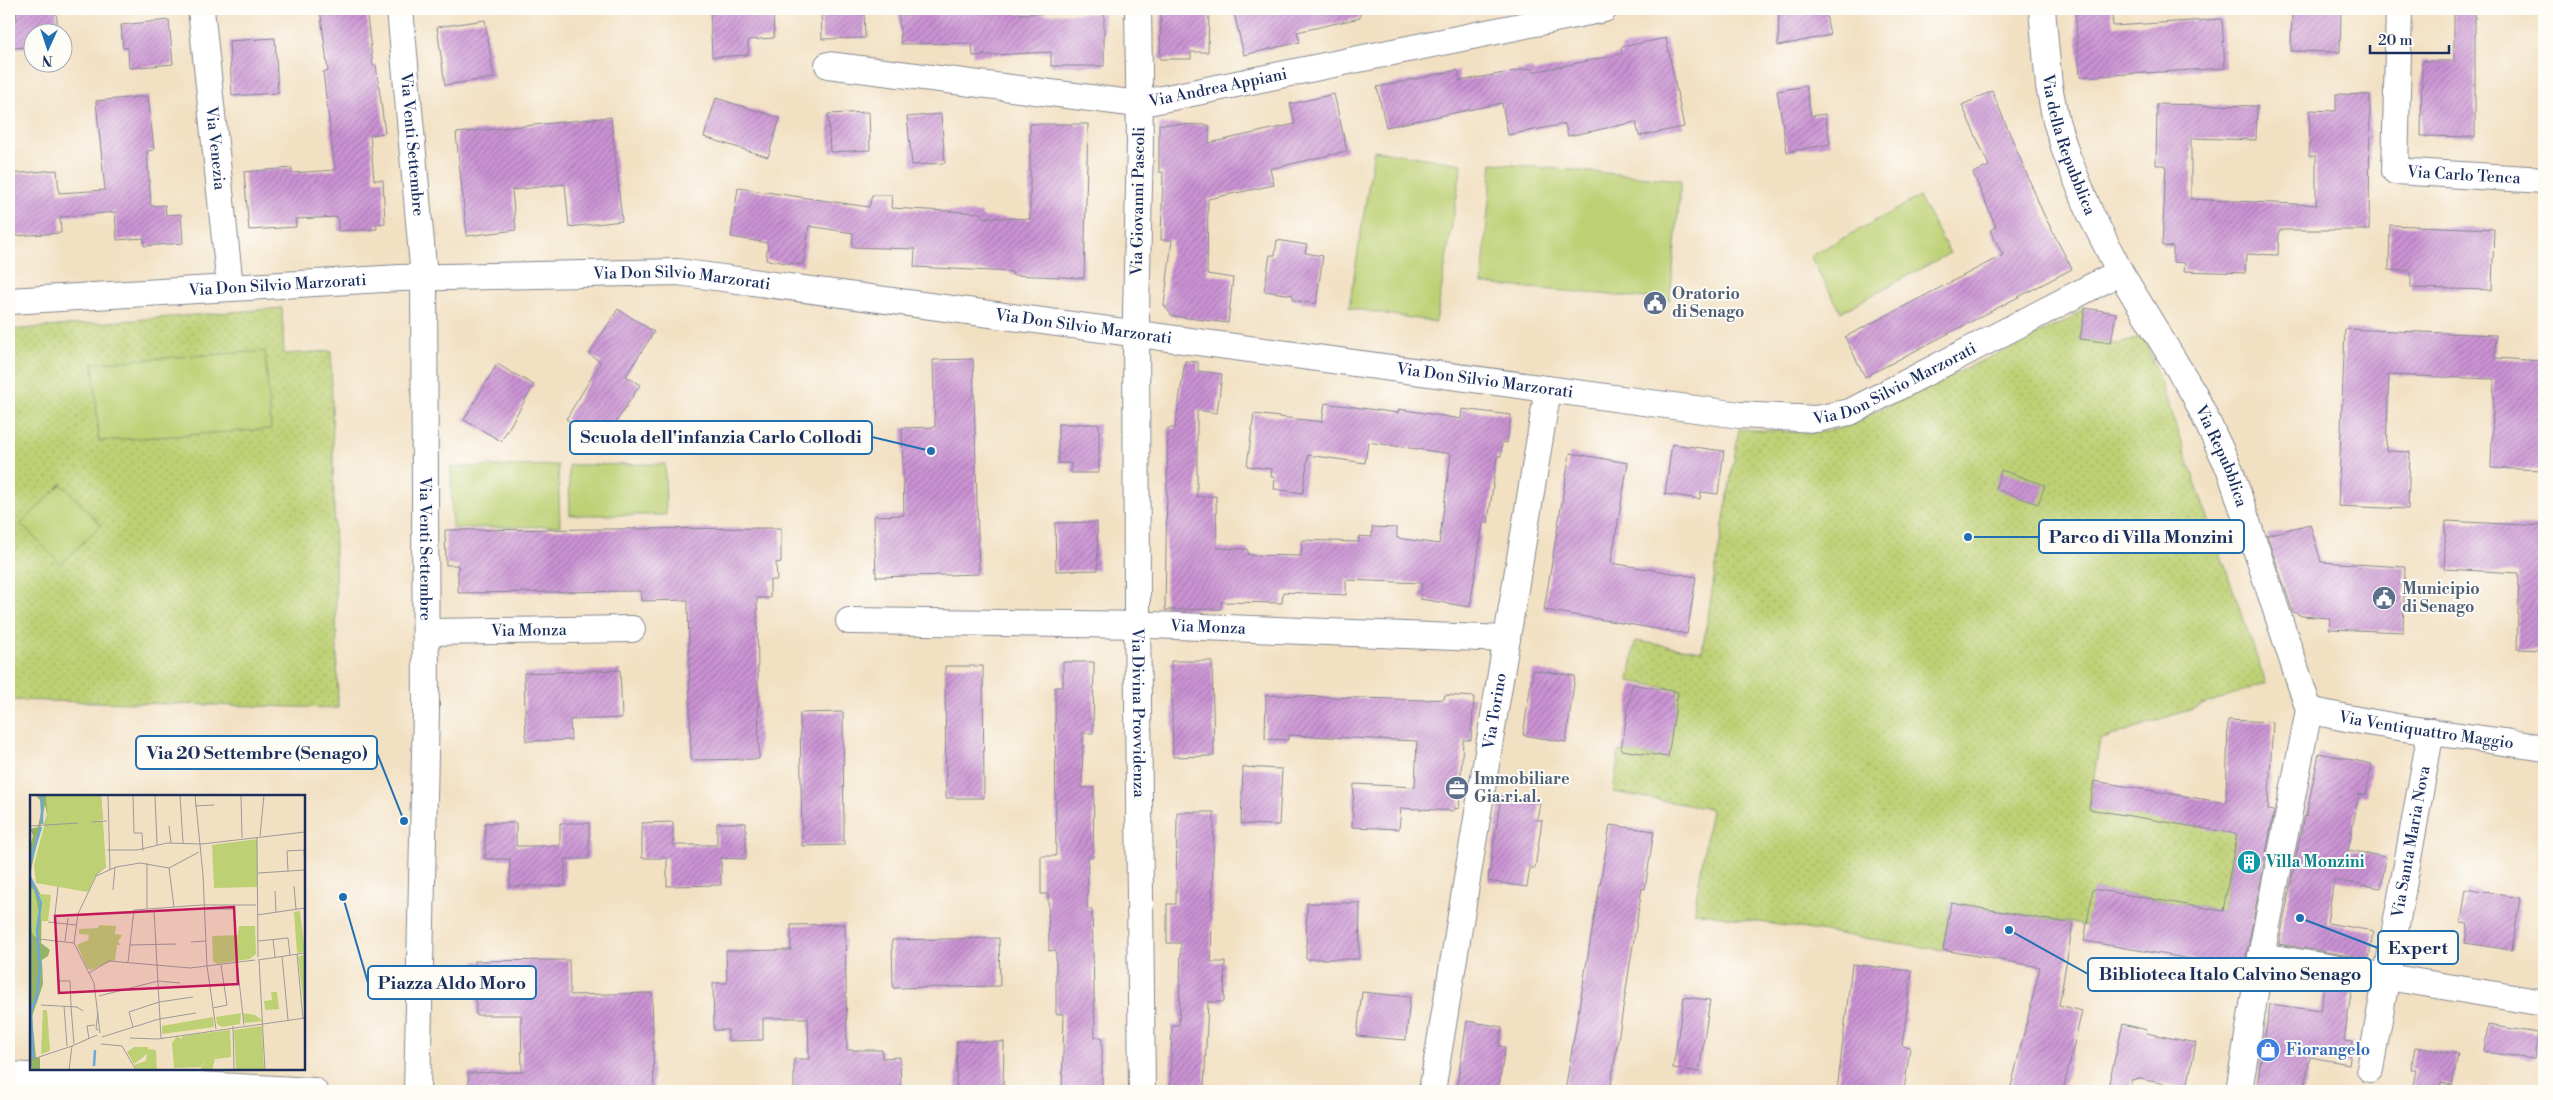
<svg xmlns="http://www.w3.org/2000/svg" width="2553" height="1100" viewBox="0 0 2553 1100" font-family="'Libre Bodoni',serif">
<style>
.park{fill:url(#park-dots);stroke:#6c8068}
.pitch{fill:#bdd073;stroke:#6c8068}
.building{fill:url(#building-hatch)}
.lines{fill:none;stroke-linecap:round;stroke-linejoin:round}
.minor-casing{stroke:#868890;stroke-width:28}
.minor{stroke:#fff;stroke-width:26}
.labels{text-anchor:middle;dominant-baseline:central;stroke-width:4;stroke-linejoin:round;paint-order:stroke}
.street-label{font-size:16px;fill:#1b2f5e;stroke:#fdfcf7}
.service-label{font-size:16px;font-weight:bold;fill:#4e5e75;stroke:#fdfcf7;text-anchor:start}
.culture-label{font-size:16px;font-weight:bold;fill:#0d838f;stroke:#fdfcf7;text-anchor:start}
.shop-label{font-size:16px;font-weight:bold;fill:#366cbe;stroke:#fdfcf7;text-anchor:start}
.inset-river{fill:none;stroke:#67a9db;stroke-width:2.5}
.inset-road{fill:none;stroke:#9c999a;stroke-width:1}
.view{fill:#c2185b;fill-opacity:0.15;stroke:#c2185b;stroke-width:2.5}
.inset-edge{fill:none;stroke:#1b2f5e;stroke-width:2.5}
.leader{fill:none;stroke:#1f6fb2;stroke-width:2}
.callout-dot{fill:#1f6fb2;stroke:#fdfcf7;stroke-width:2}
.callout{fill:#fdfcf7;stroke:#1f6fb2;stroke-width:2}
.callout-label{font-size:18px;text-anchor:middle;font-weight:bold;fill:#1b2f5e}
</style>
<defs>
<pattern id="park-dots" width="8" height="8" patternUnits="userSpaceOnUse" patternTransform="scale(1.25)"><rect width="8" height="8" fill="#bdd073"/><path d="M2 2h.1M6 6h.1" fill="none" stroke="#a2b366" stroke-width="1.8" stroke-linecap="round"/></pattern>
<pattern id="building-hatch" width="6" height="6" patternUnits="userSpaceOnUse" patternTransform="scale(1.25)"><rect width="6" height="6" fill="#cb93d3"/><path d="M-1 1l2-2M0 6l6-6M5 7l2-2" fill="none" stroke="#a478ae"/></pattern>
</defs>
<rect width="100%" height="100%" fill="#fdfcf7"/>
<filter id="ink" filterUnits="userSpaceOnUse"><feTurbulence type="fractalNoise" baseFrequency=".02" numOctaves="2"/><feDisplacementMap in="SourceGraphic" scale="10" xChannelSelector="R" yChannelSelector="G"/><feConvolveMatrix kernelMatrix="1 2 1 2 8 2 1 2 1" color-interpolation-filters="sRGB"/></filter>
<filter id="wash" filterUnits="userSpaceOnUse"><feTurbulence type="fractalNoise" baseFrequency=".0096" numOctaves="4" result="noise"/><feDisplacementMap in="SourceGraphic" scale="20" xChannelSelector="R" yChannelSelector="G"/><feGaussianBlur stdDeviation="1.12" result="paint"/><feColorMatrix in="noise" values="0 0 0 0 0 0 0 0 0 0 0 0 0 0 0 0 0 1.4 0 .05"/><feComposite in="paint" operator="in"/></filter>
<g filter="url(#wash)">
<rect width="100%" height="100%" fill="#f2e0c2"/>
<g class="park">
<path d="M282,308l2,46 47,-3 7,357 -329,-8v-370z"/>
<path d="M2085,308l-5,31 39,5 25,-8 122,347 -166,57 -11,67 147,25 -13,79 -129,-22 -7,36 -136,-22 -8,47 -249,-38 17,-103 -98,-17 6,-41 48,7 11,-68 -49,-9 6,-40 67,10 37,-222 72,4 27,-4 230,-109z"/>
</g>
<g class="pitch">
<path d="M1374,150l88,14 -26,158 -87,-14z"/>
<path d="M1492,163l189,17 -11,120 -188,-16z"/>
<path d="M1919,197l31,56 -109,59 -31,-56z"/>
<path d="M265,351l6,78 -172,12 -6,-78z"/>
<path d="M665,464l1,51h-96l-1,-50z"/>
<path d="M558,465l2,61 -108,2 -1,-61z"/>
<path d="M61,484l40,41 -40,39 -40,-40z"/>
</g>
<g id="blocks">
<g class="building">
<path d="M16,9h40l2,23h-26v15l-21,1 -1,-27 7,-1z"/>
<path d="M320,9h46l7,57 3,-1 9,68 -15,2 4,45h9l2,43 -9,1 1,5 -39,2v-14l-43,2 1,8 -47,3 -5,-58 48,-4v5l43,-3 -12,-98 5,-1z"/>
<path d="M710,9h63l1,29 -26,2v15l-36,2z"/>
<path d="M821,9h43l1,29 -43,1z"/>
<path d="M898,9h120l1,5 85,-1v53h-53v-14l-78,4 -1,-13 -71,1z"/>
<path d="M1161,9h48l-1,43h-17v7h-31z"/>
<path d="M1233,9h127v9l-63,14 3,10 -56,13z"/>
<path d="M1779,9h46l5,26 -52,11z"/>
<path d="M2075,9h36l2,17 109,-7 3,49 -145,9z"/>
<path d="M2292,9h49l-1,43 -49,-1z"/>
<path d="M2454,9h21v128l-54,-1 1,-75h32z"/>
<path d="M169,20l4,44 -44,4 -1,-20h-5l-2,-23z"/>
<path d="M485,20l9,58 -49,7 -8,-58z"/>
<path d="M275,38l3,55 -46,3 -3,-55z"/>
<path d="M1666,38l18,89 -45,9 -3,-14 -68,14 -3,-12 -57,11 -6,-32 -116,24 -9,-40 81,-17 2,11 72,-13 1,4 89,-18 -1,-7z"/>
<path d="M1806,86l5,30 14,-2 5,30 -43,8 -10,-61z"/>
<path d="M1992,91l51,122 29,56 -207,108 -20,-40 158,-82 -13,-25 6,-3 -23,-54 16,-7 -27,-61z"/>
<path d="M1334,94l13,57 -77,18 4,16 -66,14 -1,75 26,4 -5,45 -56,-7 -8,-11 8,-65h-11l2,-68h-4v-48l50,1v18l86,-19 -5,-20z"/>
<path d="M2336,94l34,1 -1,135h-90l-1,25 -32,-1 -1,19 -61,-2 1,-8 -12,-1v-15l-11,-1 4,-81h-10l1,-61 100,2 -1,34 -65,-2v61l125,6v-49h-7l1,-46 26,1z"/>
<path d="M148,96l6,54 -7,1 4,55 14,-1 1,10 15,-1 2,29 -39,3v-8l-27,2 -2,-28 -55,5 1,16 -48,3 -4,-62 48,-4 2,23 46,-3 -9,-89z"/>
<path d="M716,98l64,20 -12,39 -64,-20z"/>
<path d="M869,112l1,38 -40,2 -2,-38z"/>
<path d="M941,114l4,49 -33,2 -5,-48z"/>
<path d="M611,117l11,104 -53,6 -4,-43 -53,6 4,40 -49,6 -11,-103z"/>
<path d="M1030,124h58l-4,154 -72,-3v-3l-98,-5 1,-18 -63,-2 1,-14 -44,-7 -6,39 -37,-5 2,-17 -37,-6 7,-49 131,19 3,-12h20l-1,13 91,5v4l48,2z"/>
<path d="M2390,225l104,4 -2,61 -81,-2v-17l-22,-1z"/>
<path d="M1277,240l30,5 -2,8 18,3 -7,48 -23,-4v-5l-29,-4 6,-36h5z"/>
<path d="M2085,308l31,5 -5,30 -31,-4z"/>
<path d="M618,309l36,23 -28,44 14,9 -37,57 -37,-23 35,-57 -12,-8z"/>
<path d="M2345,329l151,6 -1,23 49,3v109l-53,-2 3,-89 -105,-4 -3,76 24,1 -2,57 -70,-3z"/>
<path d="M973,359l6,215 -103,3 -2,-61 30,-1 -2,-87 33,-1 -2,-67z"/>
<path d="M1185,361l13,1v9l24,3 -5,39 -20,-3v87l19,-1 1,52 30,1 2,6 52,1 1,-16 57,2v-6l13,1v-10l25,1v10l42,6 12,-90 -83,-12 -3,21 -57,-8 -5,38 -29,-4 1,-12h-4l1,-8 -25,-3 7,-52 68,8 3,-19 73,10 1,-4 62,10 1,-10 49,6 -4,28 -5,-1 -1,14h-4l-9,67h-5l-13,84 -50,-8 2,-16 -76,-3v15l-63,-3 -1,11 -61,-1v7l-56,1 3,-182h7z"/>
<path d="M497,364l37,21 -33,56 -37,-21z"/>
<path d="M1058,424h41v49h-28v-10h-13z"/>
<path d="M1672,444l52,7 -6,43 -17,-2 -1,7 -35,-5z"/>
<path d="M1570,453l58,10 -17,100 85,14 -9,57 -143,-24z"/>
<path d="M2001,470l44,15 -7,19 -43,-15z"/>
<path d="M2446,521l98,5v124l-27,-1 2,-76 -75,-4z"/>
<path d="M1097,522l1,48 -42,1 -1,-48z"/>
<path d="M2310,524l11,38 84,5 -2,65 -74,-3 1,-11 -28,-2 -9,-4 -26,-77z"/>
<path d="M781,528v34l-5,1 1,17h-7v18h-13l2,161 -68,1 -3,-160 -47,1v-10l-183,2v-28h-12l-1,-35z"/>
<path d="M1171,661h41l2,95 -41,1z"/>
<path d="M1063,662h31l-1,71h-10l-1,55h12l-1,69h-5l-1,52h5l3,128h7v54h-40l2,-77h-8v-64l-7,1 -1,-57h-7v-38h15l-1,-169h8z"/>
<path d="M945,666h38l1,132h-38z"/>
<path d="M620,670l2,48 -52,2 1,20 -45,1 -2,-68z"/>
<path d="M1533,670l42,6 -9,66 -43,-7z"/>
<path d="M1632,684l46,8 -10,65 -47,-7z"/>
<path d="M1266,695l158,5 20,-1 1,-4 29,2 -3,43h-8l-4,69 -5,-1v3l-53,-3 -2,21 -47,-2 2,-43 61,3 2,-46 -129,-6v5l-23,-1z"/>
<path d="M843,712l1,133 -42,1 -2,-133z"/>
<path d="M2228,720l45,2 -5,88 6,1 -30,157 -160,-27 9,-52 130,22 14,-77 -148,-25 5,-28 132,22z"/>
<path d="M2319,753l53,11 -6,31 -7,-1 -11,56 38,7 -5,31 -47,-8 -7,43 46,8 -4,28 -90,-15 25,-128 2,1z"/>
<path d="M1243,767l39,2 -3,56 -38,-1z"/>
<path d="M1501,797l39,6 -3,17h5l-7,48h-5l-3,19 -39,-6z"/>
<path d="M1177,812h37l-3,150h14l-1,40h-16l-4,89h-34l2,-66h7l2,-82h-14v-39h9z"/>
<path d="M673,822v23h44v-22h29v36l-25,-1v27l-54,1v-28h-25v-35z"/>
<path d="M485,823h31v23h44v-23h29v36h-24v27h-55v-27h-25z"/>
<path d="M1610,825l44,6 -9,58 -3,-1 -32,203h-45z"/>
<path d="M2466,889l54,9 -8,52 -47,-7 3,-19 -7,-1z"/>
<path d="M1307,903h53l-1,56h-53z"/>
<path d="M1951,903l122,21 -14,81 23,6 -19,80h-53l30,-124 -97,-17z"/>
<path d="M845,924l2,126h35v8l18,-1 1,34h-107v-32h15l-1,-41h-45v22l-35,1v-11h-14l-1,-47h14l-1,-32 65,-1v-25z"/>
<path d="M999,938l1,48 -107,2 -1,-48z"/>
<path d="M569,960l1,35 82,-2 2,98h-185l-1,-18 54,-1 -1,-57h-45l-1,-54z"/>
<path d="M1852,964l60,7 -10,75 8,1 -6,44h-67z"/>
<path d="M2325,982l27,4 -8,55 9,1 -4,22 -39,-7 -6,34h-48l14,-87 50,7z"/>
<path d="M1362,992l48,5 -4,43 -49,-4z"/>
<path d="M1684,997l26,3 -11,72 -26,-4z"/>
<path d="M1467,1021l35,6 -3,19 6,1 -7,44h-42z"/>
<path d="M2123,1024l24,6 -1,3 50,10 -9,45 -52,-10v2l-3,-1 -3,12h-22z"/>
<path d="M2488,1025l50,8 -4,26 -50,-7z"/>
<path d="M957,1041l47,1 -1,49h-47z"/>
<path d="M2415,1047l43,7 -6,31 -11,-2 -2,8h-27l4,-22h-5z"/>
</g>
</g>
</g>
<g filter="url(#ink)">
<use href="#blocks" fill-opacity="0" stroke="#868890" stroke-width="1"/>
<g class="lines">
<g class="minor-casing">
<g id="minor">
<path id="s1" d="M201,9l29,278"/>
<path id="s2" d="M400,9l24,268 2,434 -9,380"/>
<path id="s3" d="M1138,9l2,134 -4,170 1,294 5,484"/>
<path id="s4" d="M2042,9l7,77 7,35 11,35 24,59 29,57 74,122 36,76 79,240 -48,246 -22,135"/>
<path id="s5" d="M2399,9l-4,162 149,9"/>
<path id="s6" d="M828,65l310,39 466,-95"/>
<path id="s7" d="M9,301l391,-23 278,-6 1062,143 76,4 34,-7 270,-140"/>
<path id="s8" d="M849,621l302,4 356,14"/>
<path id="s9" d="M427,632l205,-3"/>
<path id="s10" d="M2309,710c77,18 157,26 235,38"/>
<path d="M2261,956l283,47"/>
<path id="s11" d="M2370,1069l61,-338"/>
<path d="M9,1075l305,16"/>
<path id="s12" d="M1432,1091l116,-702"/>
</g>
</g>
<use href="#minor" class="minor"/>
</g>
</g>
<defs>
<g id="civic-disc" transform="scale(1.25)"><circle r="9.5" fill="#5c6f8a" stroke="#fdfcf7"/><path d="M-.6-6.5H3V-4.5H.6V-3L4-1V1h2V6H-6V1h2V-1L-.6-3ZM-1.2 2.5V6h2.4V2.5Z" fill="#fff"/></g>
<g id="office-disc" transform="scale(1.25)"><circle r="9.5" fill="#5c6f8a" stroke="#fdfcf7"/><path d="M-6-3h4V-5.5h4V-3h4V5H-6ZM-1-4.5V-3h2v-1.5ZM-6 0V1H6V0Z" fill="#fff"/></g>
<g id="building-disc" transform="scale(1.25)"><circle r="9.5" fill="#0f9aa8" stroke="#fdfcf7"/><path d="M-4-6H4V6H1V3H-1V6H-4ZM-2.5-4.3h1.7v1.8h-1.7ZM.8-4.3h1.7v1.8H.8ZM-2.5-1h1.7V.8h-1.7ZM.8-1h1.7V.8H.8Z" fill="#fff"/></g>
<g id="shop-disc" transform="scale(1.25)"><circle r="9.5" fill="#3f7fe0" stroke="#fdfcf7"/><path d="M-5-2.5h2.3a2.7 3.5 0 0 1 5.4 0H5L5.5 6h-11ZM-1.5-2.5h3a1.5 2.3 0 0 0-3 0Z" fill="#fff"/></g>
</defs>
<g fill-rule="evenodd">
<use href="#civic-disc" x="1655" y="303"/>
<use href="#civic-disc" x="2384" y="598"/>
<use href="#office-disc" x="1457" y="788"/>
<use href="#building-disc" x="2249" y="862"/>
<use href="#shop-disc" x="2268" y="1050"/>
</g>
<g class="labels">
<g class="street-label">
<text stroke="none"><textPath href="#s6" startOffset="394">Via Andrea Appiani</textPath></text>
<text stroke="none"><textPath href="#s4" startOffset="139">Via della Repubblica</textPath></text>
<text stroke="none"><textPath href="#s2" startOffset="136">Via Venti Settembre</textPath></text>
<text stroke="none"><textPath href="#s1" startOffset="140">Via Venezia</textPath></text>
<text stroke="none"><textPath href="#s5" startOffset="231">Via Carlo Tenca</textPath></text>
<text transform="translate(1138 201) rotate(-89)">Via Giovanni Pascoli</text>
<text stroke="none"><textPath href="#s7" startOffset="674">Via Don Silvio Marzorati</textPath></text>
<text stroke="none"><textPath href="#s7" startOffset="269">Via Don Silvio Marzorati</textPath></text>
<text stroke="none"><textPath href="#s7" startOffset="1079">Via Don Silvio Marzorati</textPath></text>
<text stroke="none"><textPath href="#s7" startOffset="1484">Via Don Silvio Marzorati</textPath></text>
<text stroke="none"><textPath href="#s7" startOffset="1904">Via Don Silvio Marzorati</textPath></text>
<text stroke="none"><textPath href="#s4" startOffset="488">Via Repubblica</textPath></text>
<text stroke="none"><textPath href="#s2" startOffset="541">Via Venti Settembre</textPath></text>
<text stroke="none"><textPath href="#s8" startOffset="359">Via Monza</textPath></text>
<text stroke="none"><textPath href="#s9" startOffset="102">Via Monza</textPath></text>
<text stroke="none"><textPath href="#s12" startOffset="385">Via Torino</textPath></text>
<text stroke="none"><textPath href="#s3" startOffset="704">Via Divina Provvidenza</textPath></text>
<text stroke="none"><textPath href="#s10" startOffset="119">Via Ventiquattro Maggio</textPath></text>
<text stroke="none"><textPath href="#s11" startOffset="231">Via Santa Maria Nova</textPath></text>
</g>
<g class="service-label">
<text x="1672" y="294">Oratorio<tspan x="1672" dy="18">di Senago</tspan></text>
<text x="2402" y="589">Municipio<tspan x="2402" dy="18">di Senago</tspan></text>
<text x="1474" y="779">Immobiliare<tspan x="1474" dy="18">Gia.ri.al.</tspan></text>
</g>
<g class="culture-label">
<text x="2266" y="862">Villa Monzini</text>
</g>
<g class="shop-label">
<text x="2286" y="1050">Fiorangelo</text>
</g>
</g>
<g transform="translate(30 795)">
<rect width="275" height="275" fill="#f2e0c2"/>
<path d="M275,159v62l-7,-59zM241,197h6l2,17 -14,1 -1,-9 8,-1zM232,231l2,44h-28l-2,-40zM104,252h14v23h-11l-3,-5 12,-4 1,-7 -13,10 -7,-12zM201,259v3l-16,2 -3,11h-12l7,-12z" fill="#bdd073"/>
<path d="M5,0h11l45,29v-5l10,-24 2,25 -12,1 15,46 -11,9 -51,-52 3,-9 -2,-10 -15,70 12,22 -1,46 9,7 -2,6 -6,4 1,24 -11,33 4,40 4,1v12h-8l-2,-9v-215l3,-10 -3,-7 8,-2 3,-15 -1,-12z" fill="#96b265"/>
<path d="M200,235l1,24 -24,4 -6,9 -27,1 -2,-25 5,-7 4,3 2,-3z" fill="#bdd073"/>
<path d="M16,0h55l2,25 -12,1 12,1 3,45 -10,7 -8,18 -52,-9 -2,-18 13,-50zM227,44v48l-43,1 -2,-43zM0,94h4l5,24 -2,25 -4,-3 -3,-10zM270,116l5,41 -8,1 -3,-41zM69,130l17,1 -1,8 7,1 -4,7 3,3h-4l-2,15 -24,10 -4,-2 -10,-23 11,-5 1,-5 -10,-1v-5l19,-1zM209,131h16l1,28 -6,5 -33,5 -4,-3 -1,-25 26,-1zM13,215h4l3,41 -9,3zM211,218l-1,11 -18,3 -5,-3 -1,-7zM213,218l12,2 8,6 -18,2zM183,222l1,10 -52,7v-8z" fill="#bdd073"/>
<path d="M118,254l8,1 1,20h-9z" fill="#bdd073"/>
<path d="M9,99l12,1 -3,26h-7z" fill="#bdd073"/>
<path class="inset-river" d="M12,29v-29M0,68l11,-36M0,82l11,26 -4,27 3,38 -3,28 -6,15 2,47M64,271l1,-16"/>
<path class="inset-road" d="M78,0l2,75M103,0l1,38h8l1,18M125,0l2,50M150,0l3,48M165,0l8,80 4,91 9,63M211,0l1,43M165,11l19,-1M62,27l15,-1M0,31l48,-3M139,31l2,17M230,41l4,-41M227,42l1,120M77,55h30l30,-7 35,1 103,-12M139,73l5,39M258,76l-1,-20 17,-1 1,20M228,78l47,-3M264,91l2,23M83,95l2,-23M245,96l1,21M117,114v-46M175,114h29v-4M124,115l7,128M227,120l48,-7M18,127l28,3M24,128l4,-36M0,143l44,5M243,144l2,18M35,146l3,-23M228,146l30,-3 2,17M161,147l15,-1M100,150l46,-1M267,159l6,65M252,161l6,64M228,165l47,-7M229,165l6,110M98,167l6,-52 68,-5h54M207,168l7,62M59,178l20,-12 81,7 65,-8M28,186h12l1,26M69,201l59,-15 22,2M11,210l36,2 6,4M34,211l3,40M41,212l3,37M183,213l14,-3 -6,-40M68,217l-2,17 3,1M203,231l1,44M103,232l-4,-15 30,-10 34,-5M70,238l-6,-50 -20,-40 4,-29 18,-38 20,-9 24,-4 29,5 30,-16M72,242l57,-18 37,-6M100,243l28,1 147,-21M59,244l-2,-13 8,-1M71,249l21,2 14,24M0,265l42,-14M39,275l3,-24 25,-11"/>
<path class="view" d="M204,112l4,77 -179,9 -4,-77z"/>
<rect width="275" height="275" class="inset-edge"/>
</g>
<path class="leader" d="M931 451L872 437M1968 537L2039 537M404 821L377 753M2300 918L2378 948M2009 930L2088 974M343 897L368 983"/>
<g class="callout-dot">
<circle cx="931" cy="451" r="5"/>
<circle cx="1968" cy="537" r="5"/>
<circle cx="404" cy="821" r="5"/>
<circle cx="2300" cy="918" r="5"/>
<circle cx="2009" cy="930" r="5"/>
<circle cx="343" cy="897" r="5"/>
</g>
<g class="callout">
<rect x="570" y="421" width="302" height="33" rx="5"/>
<rect x="2039" y="520" width="205" height="33" rx="5"/>
<rect x="136" y="736" width="241" height="33" rx="5"/>
<rect x="2378" y="931" width="80" height="33" rx="5"/>
<rect x="2088" y="958" width="283" height="33" rx="5"/>
<rect x="368" y="966" width="168" height="33" rx="5"/>
</g>
<g class="callout-label">
<text x="721" y="443">Scuola dell'infanzia Carlo Collodi</text>
<text x="2141" y="543">Parco di Villa Monzini</text>
<text x="257" y="759">Via 20 Settembre (Senago)</text>
<text x="2418" y="954">Expert</text>
<text x="2230" y="980">Biblioteca Italo Calvino Senago</text>
<text x="452" y="989">Piazza Aldo Moro</text>
</g>
<rect width="2553" height="1100" fill="none" stroke="#fdfcf7" stroke-width="30"/>
<g transform="translate(48 48) rotate(183)"><circle r="24" fill="#fdfcf7" stroke="#a3aaba"/>
<path d="M0-4L9 19L0 12L-9 19Z" fill="#1f6fb2"/>
<text y="-8" font-size="14" font-weight="bold" text-anchor="middle" fill="#1b2f5e">N</text>
</g>
<path d="M2370 45v8h79v-8" fill="none" stroke="#1b2f5e" stroke-width="2.5"/>
<text x="2378" y="45" font-size="15" fill="#1b2f5e" stroke="#fdfcf7" stroke-width="4" paint-order="stroke">20 m</text>
</svg>
